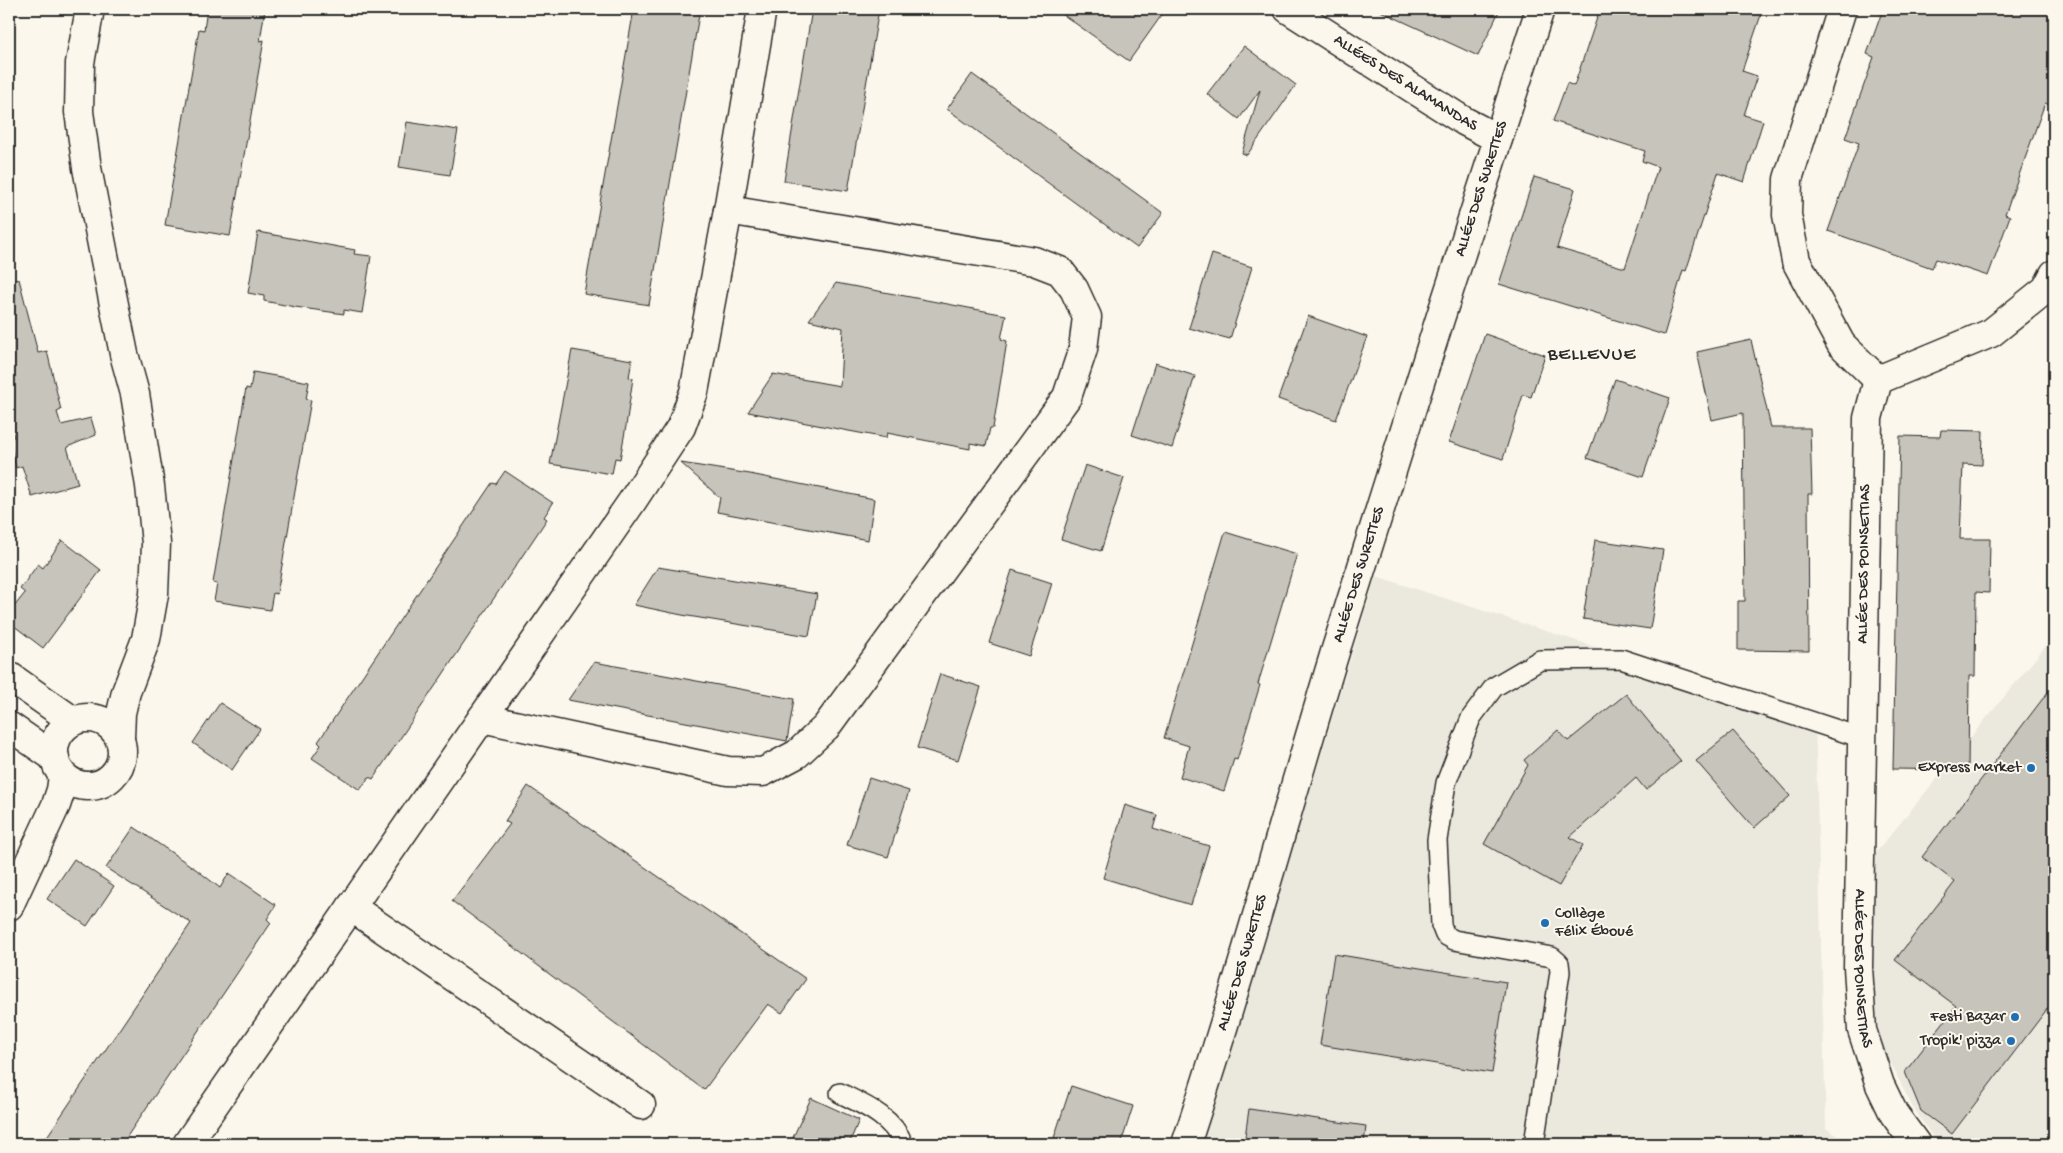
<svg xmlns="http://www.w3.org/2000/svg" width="2063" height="1153" viewBox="0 0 2063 1153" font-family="'Gochi Hand',sans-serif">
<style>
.built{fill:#ebe8de}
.building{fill:#c7c4bc;stroke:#2b2b2b}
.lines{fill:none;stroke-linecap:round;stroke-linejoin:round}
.lane-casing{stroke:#2b2b2b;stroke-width:22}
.street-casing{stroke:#2b2b2b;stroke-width:31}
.lane{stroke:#fbf7ec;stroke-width:19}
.street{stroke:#fbf7ec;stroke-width:28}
.poi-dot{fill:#1f6fb2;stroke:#fbf7ec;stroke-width:2}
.labels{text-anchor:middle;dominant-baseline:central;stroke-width:4;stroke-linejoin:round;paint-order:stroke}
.street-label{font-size:16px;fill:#2b2b2b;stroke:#fbf7ec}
.poi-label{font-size:16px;fill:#2b2b2b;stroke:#fbf7ec;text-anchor:end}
.quarter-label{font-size:19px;letter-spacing:1px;fill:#2b2b2b;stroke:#fbf7ec}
</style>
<rect width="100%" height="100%" fill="#fbf7ec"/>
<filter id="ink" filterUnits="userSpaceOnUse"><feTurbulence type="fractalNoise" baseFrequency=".02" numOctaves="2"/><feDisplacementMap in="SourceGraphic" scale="10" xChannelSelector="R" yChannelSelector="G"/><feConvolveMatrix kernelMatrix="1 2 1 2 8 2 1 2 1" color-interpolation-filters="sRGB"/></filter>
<g filter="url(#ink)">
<g class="built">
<path d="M1376,576l439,142 11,410 24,16h-649z"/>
<path d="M2054,636v508h-114l-6,-5 -22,-33 -16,-32 -12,-26 -11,-38 -2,-87 3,-68z"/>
</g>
<g class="building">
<path d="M207,9h58l-5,32 4,-1 -34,196 -65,-11 34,-196 5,1z"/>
<path d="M634,9h66l-51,296 -65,-11z"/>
<path d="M812,9h67l-31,182 -64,-10z"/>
<path d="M1055,9h111l-37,52z"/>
<path d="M1376,9h124l-22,47z"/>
<path d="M1600,9h163l-21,62 15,5 -13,39 19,6 -19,61 -26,-9 -32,98 -3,-1 -19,65 -165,-51 35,-107 41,12 -18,59 68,20 33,-101 -16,-6 3,-10 -92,-30 14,-38 7,3z"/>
<path d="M1883,9h171v98l-9,-4 -40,111 5,2 -22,60 -52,-17 -4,9 -104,-37 31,-88 -14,-5 29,-81 -7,-3z"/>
<path d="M1244,46l52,39 -49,70 -5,-2 18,-63 -21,29 -32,-25z"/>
<path d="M972,74l191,139 -26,35 -190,-139z"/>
<path d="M407,122l51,8 -8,45 -51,-8z"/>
<path d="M258,232l97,18 -1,4 17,2 -9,57 -18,-3v4l-49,-7 -31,-6v-5l-16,-3z"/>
<path d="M1212,254l40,13 -22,72 -41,-11z"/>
<path d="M19,279l19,74 9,-2 14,59 -4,2 4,13 30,-7 5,17 -29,12 11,37 -46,13 -10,-31 -6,2 -7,-30 5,-1 -5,-18v-138z"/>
<path d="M836,283l170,32 -5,24 6,2 -14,87h-3l-4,18 -16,-3v6l-83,-16 -1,5 -138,-26 25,-38 67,12 3,-58 -34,-8z"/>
<path d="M1308,316l59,21 -31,83 -58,-21z"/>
<path d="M1485,334l60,21 -14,42 -8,-2 -20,64 -54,-17z"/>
<path d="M1751,340l20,88h39l2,66h-4l1,157 -71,-1v-49h7l-2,-188 -31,7 -15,-68z"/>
<path d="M572,350l60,10 -3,17 4,1 -7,48 -6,33 -5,-1 -3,16 -62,-10z"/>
<path d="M1155,363l40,13 -23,72 -40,-13z"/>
<path d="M253,372l56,10 -3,17 5,1 -34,194 -4,-1 -3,17 -56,-9 3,-17 -4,-1 33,-195 4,1z"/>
<path d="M1615,379l55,19 -27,79 -56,-19z"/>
<path d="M1941,430l42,1 -1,34 -19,-1 -3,75h30l-1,54 -13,-1 -1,84h-6l-1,94 -75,-1 7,-333 40,1z"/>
<path d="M681,463l69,11 124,25 -6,41 -151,-28 3,-14z"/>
<path d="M1085,465l39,13 -23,73 -40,-12z"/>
<path d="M505,471l48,32 -9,14 3,2 -174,260 -4,-2 -9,13 -48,-32 9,-13 -3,-3 174,-259 4,1z"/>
<path d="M1225,532l72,22 -39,130 2,1 -23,75 -3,-1 -10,32 -44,-14 9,-31 -25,-8z"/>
<path d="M62,540l39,30 -58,78 -34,-26v-9l16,-20 -5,-4 18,-25 5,4z"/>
<path d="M1595,540l68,10 -13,79 -67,-10z"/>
<path d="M658,567l159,27 -8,42 -127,-21 -48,-10z"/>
<path d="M1012,570l40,13 -23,73 -40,-13z"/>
<path d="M594,662l200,37 -7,42 -219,-41z"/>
<path d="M940,674l41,13 -23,73 -41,-12z"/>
<path d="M2054,684v316l-102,134 -31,-23 -16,-39 51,-66 -61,-46 60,-78 -33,-25z"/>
<path d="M1626,694l55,67 -35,29 -10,-12 -66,59 13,8 -24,41 -75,-42 44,-79 -4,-5 34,-30 10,11z"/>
<path d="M220,703l40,26 -28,41 -39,-27z"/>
<path d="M1733,731l57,65 -36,32 -58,-67z"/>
<path d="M869,778l40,13 -21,66 -41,-12z"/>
<path d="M528,786l278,193 -24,34 -14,-9 -64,86 -252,-189 58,-77 -5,-3z"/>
<path d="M1125,805l32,10 -4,14 56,17 -18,59 -88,-27z"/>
<path d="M134,827l63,43 23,18 9,-15 47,32 -9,14 4,4 -149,221h-80l149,-221 -85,-55z"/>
<path d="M74,859l40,27 -27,40 -40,-27z"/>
<path d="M1334,954l172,28 -14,91 -172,-28z"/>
<path d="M1071,1086l62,20 -12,38h-69z"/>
<path d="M811,1098l48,22 -10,24h-59z"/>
<path d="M1249,1109l117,17 -2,18h-120z"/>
</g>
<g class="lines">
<g class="lane-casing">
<g id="lane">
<path d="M840,1093c24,12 53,24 63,51"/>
<path d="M1534,1144l26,-172 -1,-9 -7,-6 -98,-17 -9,-5 -4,-10 -4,-85 9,-57 25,-65 23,-31 46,-27 81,-1 241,79"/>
</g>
</g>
<g class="street-casing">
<g id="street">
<path d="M90,9l-10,54 -1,49 8,56 16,82 21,104 11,40 15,92 6,57 -2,51 -8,45 -20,53 -5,21 -1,25"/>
<path id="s1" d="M1288,9l176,112 34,18"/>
<path d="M1842,9l-54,170 -1,36 9,46 45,83 37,36"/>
<path id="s2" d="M1878,380l-10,38 -10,549 4,63 18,55 14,29 22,30"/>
<path d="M1878,380l113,-47 55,-44 8,-15"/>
<path d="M9,676l64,45"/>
<circle cx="88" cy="752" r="34"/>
<path d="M482,718l246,53 35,1 34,-18 29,-27 241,-330 16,-48 4,-32 -13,-28 -14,-18 -26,-10 -306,-51"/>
<path d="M9,726l46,32"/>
<path d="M9,906l47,-101 5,-15 2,-14"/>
<path d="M351,907l290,198"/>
<path d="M187,1144l444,-641 50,-76 13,-35 34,-182 34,-201"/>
<path id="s3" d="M1186,1144c54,-162 99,-328 149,-492 67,-215 135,-429 205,-643"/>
</g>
</g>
<use href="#lane" class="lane"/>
<use href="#street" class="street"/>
</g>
</g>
<g class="poi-dot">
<circle cx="2031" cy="768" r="5"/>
<circle cx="1545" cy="923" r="5"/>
<circle cx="2015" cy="1017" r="5"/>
<circle cx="2011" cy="1041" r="5"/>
</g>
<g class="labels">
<g class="street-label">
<text stroke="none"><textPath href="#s1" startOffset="139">ALLÉES DES ALAMANDAS</textPath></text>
<text stroke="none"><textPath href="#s3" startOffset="1000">ALLÉE DES SURETTES</textPath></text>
<text transform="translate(1865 564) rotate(-89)">ALLÉE DES POINSETTIAS</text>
<text stroke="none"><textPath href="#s3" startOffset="595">ALLÉE DES SURETTES</textPath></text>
<text stroke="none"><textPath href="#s3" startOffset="190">ALLÉE DES SURETTES</textPath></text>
<text stroke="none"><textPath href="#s2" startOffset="590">ALLÉE DES POINSETTIAS</textPath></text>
</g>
<g class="poi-label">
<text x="2021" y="768">Express Market</text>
<text x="1555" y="914" text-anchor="start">Collège<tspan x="1555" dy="18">Félix Éboué</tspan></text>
<text x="2005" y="1017">Festi Bazar</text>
<text x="2001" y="1041">Tropik' pizza</text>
</g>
<g class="quarter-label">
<text x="1592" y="355">BELLEVUE</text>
</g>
</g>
<rect width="2063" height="1153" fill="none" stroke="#fbf7ec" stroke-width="30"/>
<rect x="15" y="15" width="2033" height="1123" fill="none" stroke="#2b2b2b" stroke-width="2" filter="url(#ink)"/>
</svg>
